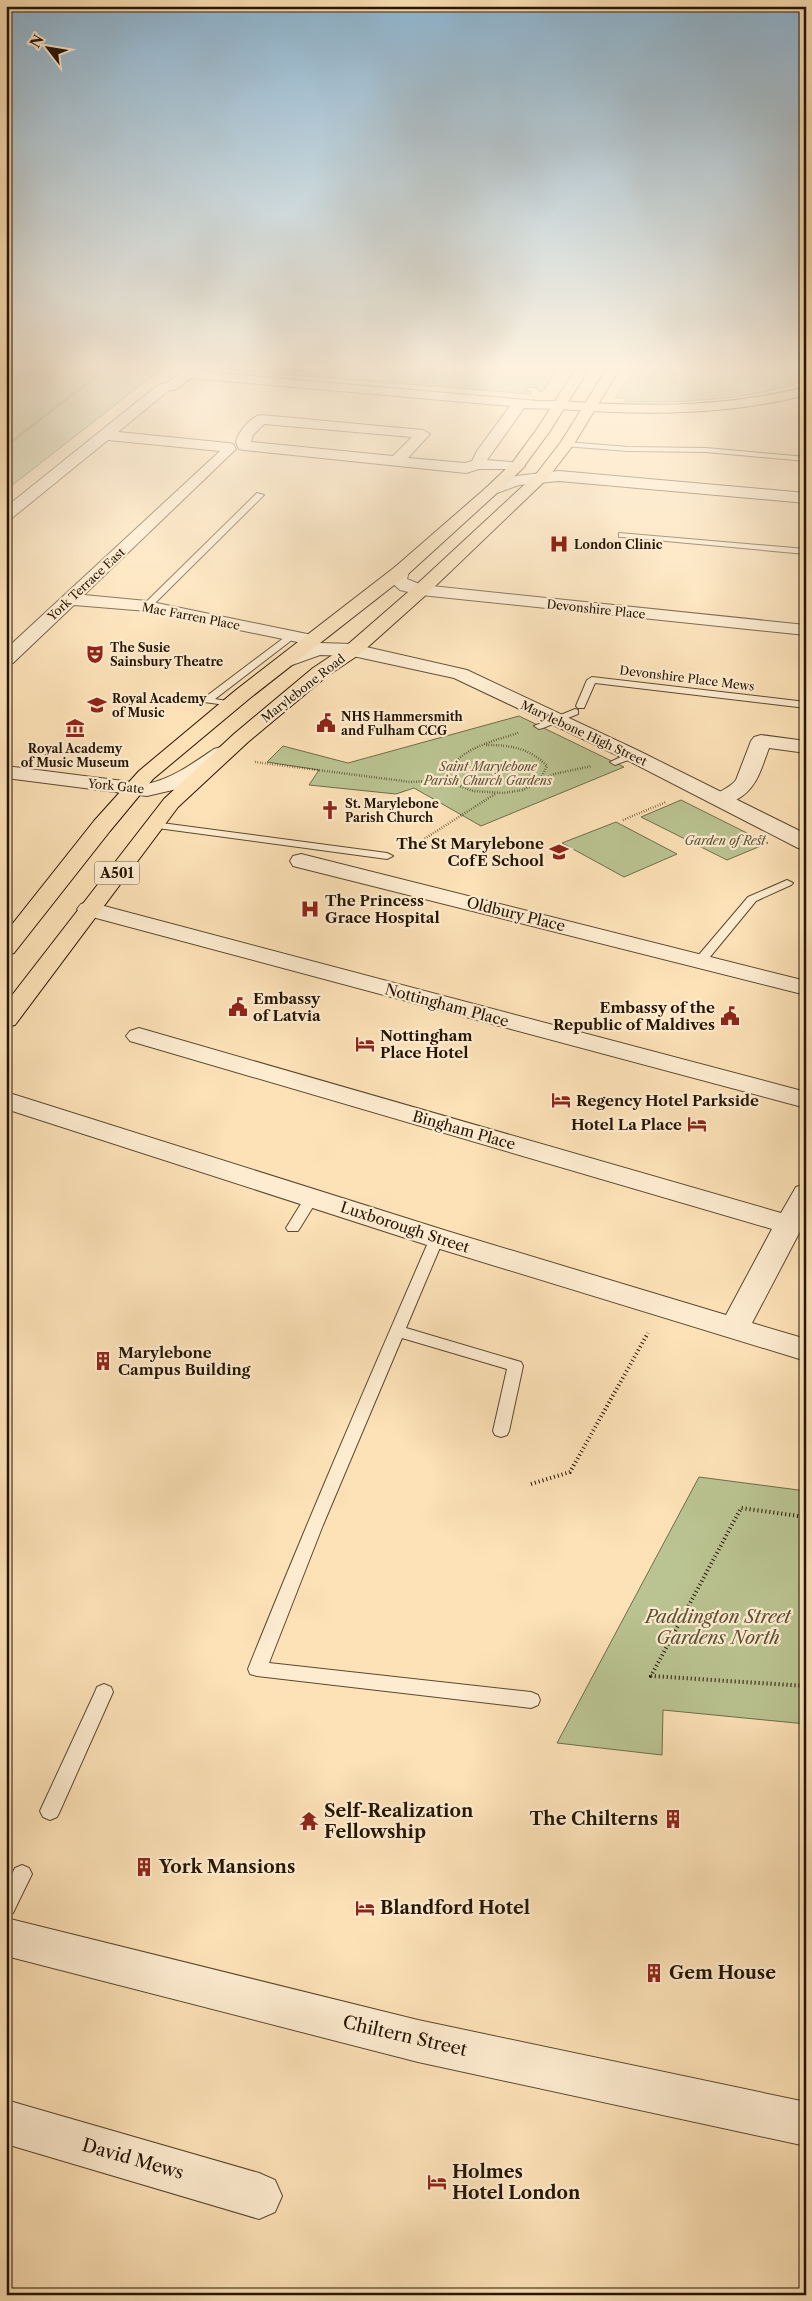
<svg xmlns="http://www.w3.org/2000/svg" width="812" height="2301" viewBox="0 0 812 2301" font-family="'Libre Caslon Text',serif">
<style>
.green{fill:#bac492;stroke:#706c4a}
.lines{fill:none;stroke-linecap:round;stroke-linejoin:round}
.service-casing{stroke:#5b4830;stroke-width:2}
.minor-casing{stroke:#5b4830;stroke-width:2}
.tertiary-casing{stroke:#5b4830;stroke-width:2}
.primary-casing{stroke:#251403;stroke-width:2}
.trunk-casing{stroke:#251403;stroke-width:2}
.path-far2{stroke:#251403;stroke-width:2;stroke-dasharray:0.5 1;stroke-linecap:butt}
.path-far1{stroke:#251403;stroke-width:2.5;stroke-dasharray:0.5 2;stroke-linecap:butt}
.path{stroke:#251403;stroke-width:4;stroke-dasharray:1 3;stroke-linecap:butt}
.service{fill:#feecd0;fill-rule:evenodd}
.minor{fill:#feecd0;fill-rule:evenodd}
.tertiary{fill:#feecd0;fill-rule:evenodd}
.primary{fill:#fde2b7;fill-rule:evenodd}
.trunk{fill:#fde2b7;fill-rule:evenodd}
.labels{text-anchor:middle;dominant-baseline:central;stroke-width:4.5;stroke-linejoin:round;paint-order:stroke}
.far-poi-label{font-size:12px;font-weight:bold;fill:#251403;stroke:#feecd0;text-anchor:start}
.far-street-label{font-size:12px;fill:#251403;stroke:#feecd0}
.far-park-label{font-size:12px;font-style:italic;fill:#595235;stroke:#feecd0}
.shield{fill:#feecd0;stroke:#665540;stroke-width:1}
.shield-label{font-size:14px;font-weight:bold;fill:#251403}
.poi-label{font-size:15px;font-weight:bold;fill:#251403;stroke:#feecd0;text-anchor:start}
.street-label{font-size:15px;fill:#251403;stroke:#feecd0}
.near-park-label{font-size:18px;font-style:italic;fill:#595235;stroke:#feecd0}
.near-poi-label{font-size:18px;font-weight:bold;fill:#251403;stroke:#feecd0;text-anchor:start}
.near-street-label{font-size:18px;fill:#251403;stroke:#feecd0}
</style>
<rect width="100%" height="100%" fill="#fde2b7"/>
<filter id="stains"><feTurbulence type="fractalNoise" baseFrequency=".004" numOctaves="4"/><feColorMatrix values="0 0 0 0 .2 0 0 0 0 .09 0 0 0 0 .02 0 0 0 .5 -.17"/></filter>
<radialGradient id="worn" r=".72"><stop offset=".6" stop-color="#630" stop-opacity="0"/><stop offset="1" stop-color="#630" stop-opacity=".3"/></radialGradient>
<g class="green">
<path d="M6,370h154l-154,120z"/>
<path d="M232,370h326l-16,22 -5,-2 1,-2 -10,-1 -3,4h5l1,3z"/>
<path d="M634,370h172v10c-54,20 -118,22 -175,22h-7l3,-3 -1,-1h-11z"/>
<path d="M519,716l105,51 -143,59 -67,-38 -18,6 -87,-9 10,-15 -52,-8 16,-16 65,17z"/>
<path d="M681,800l76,38 11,5 -41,17 -86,-43z"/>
<path d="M616,822l61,32 -53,23 -62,-34z"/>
<path d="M699,1477l107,14v233l-143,-14 -1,45 -105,-12z"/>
</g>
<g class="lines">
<g class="service-casing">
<g id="service">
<path d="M567,442l61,5 78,1 100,9v4l-100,-9 -78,-1 -64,-5 -1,-2z"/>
<path d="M257,493l7,2 -114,113h-6v-4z"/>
<path d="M619,533l187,16v5l-184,-17h-3z"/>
<path d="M289,634l8,2 -82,63 18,3v4l-29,-4v-4z"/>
<path d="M592,677l214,25v6l-211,-25 -11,25h-6l-2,-2 11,-26z"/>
<path d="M575,709l3,1v4l-35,14 -4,1 -5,-3z"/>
<path d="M632,752l5,3 -1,2 -21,8 -5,-3z"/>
<path d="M154,822l233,31 6,3 -6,3 -237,-32 -1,-2z"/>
<path d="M787,880l6,3 -2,2 -35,16 -51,62h-8l-2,-3 2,-3 51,-60z"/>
<path d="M312,1193l7,4 -19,31 -2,3h-10l-2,-3 21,-34z"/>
<path d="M437,1233l5,2 2,3 -38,90 115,34 2,4 -14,65 -2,4 -6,2 -6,-2 -2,-4 14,-62 -105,-31 -79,187 -54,138 262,29 7,3 2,5 -2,5 -7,3 -274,-32 -7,-2 -2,-5c58,-145 120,-288 182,-431l2,-3z"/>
<path d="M104,1684l7,3 2,5 -53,119 -3,6 -7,3 -7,-3 -3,-6 55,-119 2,-5z"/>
<path d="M22,1865l7,3 3,6 -19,39 -7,2v-30l9,-17z"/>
</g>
</g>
<g class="minor-casing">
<g id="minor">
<path d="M183,370l355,31h21l7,4 -7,4 -35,-1 -37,52 35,3 3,3 -3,3h-43l-13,4 -222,-23 -5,-1 -3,-7c3,-11 14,-25 25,-27l162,15 7,4 -22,24 57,5 7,-2 5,-10 33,-45 -320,-28 -13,11 -9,2 -50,41 110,11 5,1 3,5 -152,146 63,6 165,34 6,1 3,4 -3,4 -6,1 -165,-34 -73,-6 -61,58 -7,2v-16l214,-198 -112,-11 -96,78 -6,2v-13l152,-122 9,-2zM264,424l148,13 -19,19 -142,-14 2,-7z"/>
<path d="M761,735l45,6v12l-37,-5c-8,21 -12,41 -33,52 -8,5 -13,7 -22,4l-4,-4c7,-9 19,-11 26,-20l15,-39 3,-4z"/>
<path d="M221,747l7,2 3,4 -3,4 -38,26 -13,6 -30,7 -141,-18v-12l141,18c26,-6 45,-20 67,-35z"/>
<path d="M301,854l505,127v14l-513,-129 -3,-5 3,-5z"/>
<path d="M89,902l717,190v16l-725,-194 -4,-5 4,-5z"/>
<path d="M139,1028l642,185 15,-26 10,-3v36l-54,103 54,16v22l-379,-116 -421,-136v-17l441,139 279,84 46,-86 -642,-188 -4,-5 4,-5z"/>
<path d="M6,1918l412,102 388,82v44l-388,-84 -412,-106z"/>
<path d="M6,2100l253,73 16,7 7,16 -7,16 -16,7 -253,-75z"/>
</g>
</g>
<g class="tertiary-casing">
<g id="tertiary">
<path d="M559,471l247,22v10l-247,-22 -40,4 -22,8h-10l-3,-3 3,-3 29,-11z"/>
<path d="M401,566l6,1 2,4 -2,8 15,6 384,40v10l-385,-40 -21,-5 -11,-10 6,-13z"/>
<path d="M319,643l34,1 114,26 172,81 167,83v16l-8,-2 -173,-89 -171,-81 -101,-22 -33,-1 -28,10 -7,2 -7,-2 -2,-4c8,-11 30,-14 43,-18z"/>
</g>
</g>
<g class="primary-casing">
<path id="primary" d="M806,387v8c-82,21 -163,20 -247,14l-7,-4 7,-4c85,6 163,7 247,-14z"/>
</g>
<g class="trunk-casing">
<g id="trunk">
<path d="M575,370h13l-38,61 -28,38 -25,24 -90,82 -157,123 -97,81 -43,52 -96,122 -8,2v-23l88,-111 45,-50 97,-81 159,-123 92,-80 25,-24 25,-34z"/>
<path d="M606,370h13l-45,74 -27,35 -120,115 -67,60 -33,22 -79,66 -70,65 -163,218 -9,2v-24l158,-204 70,-65 79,-66 33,-22 69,-60 122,-113 24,-31z"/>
</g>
</g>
<g class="path-far2">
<path d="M481,370l15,6 -1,2"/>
<path d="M673,370l3,14"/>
<path d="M6,446l98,-76"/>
</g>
<g class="path-far1">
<path d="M518,733c-27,9 -64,16 -73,47l28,11 30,2 20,-3 31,-16 38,-8"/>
<path d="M486,745c24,0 44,3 61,21l-7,15"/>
<path d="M255,762l156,20 34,-2"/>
<path d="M623,820l43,-18"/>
<path d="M410,848l85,-54"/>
</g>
<g class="path">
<path d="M531,1484l39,-12 78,-139"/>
<path d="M806,1517l-65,-9 -90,168 155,10"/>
</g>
<use href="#service" class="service"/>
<use href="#minor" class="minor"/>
<use href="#tertiary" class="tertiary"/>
<use href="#primary" class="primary"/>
<use href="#trunk" class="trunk"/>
</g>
<linearGradient id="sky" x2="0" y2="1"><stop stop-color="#8db7d5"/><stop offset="0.53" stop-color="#fef2df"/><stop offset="1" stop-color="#fef2df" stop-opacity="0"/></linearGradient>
<rect width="812" height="693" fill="url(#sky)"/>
<defs>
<g id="hospital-bare" transform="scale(1.5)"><path d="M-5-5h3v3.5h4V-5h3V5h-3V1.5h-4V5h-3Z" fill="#8f2418" stroke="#feecd0" stroke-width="2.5" paint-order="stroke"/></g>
<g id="theatre-bare" transform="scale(1.5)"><path d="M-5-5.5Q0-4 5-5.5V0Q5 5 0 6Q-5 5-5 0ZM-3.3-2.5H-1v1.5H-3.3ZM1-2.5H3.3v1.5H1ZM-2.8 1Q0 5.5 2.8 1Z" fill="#8f2418" stroke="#feecd0" stroke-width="2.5" paint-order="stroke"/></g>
<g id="university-bare" transform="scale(1.5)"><path d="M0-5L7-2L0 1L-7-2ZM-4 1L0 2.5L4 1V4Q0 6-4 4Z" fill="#8f2418" stroke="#feecd0" stroke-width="2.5" paint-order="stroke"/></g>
<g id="civic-bare" transform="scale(1.5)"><path d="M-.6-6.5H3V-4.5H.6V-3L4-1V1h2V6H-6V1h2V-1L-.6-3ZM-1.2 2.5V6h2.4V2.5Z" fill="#8f2418" stroke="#feecd0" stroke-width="2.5" paint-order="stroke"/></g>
<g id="museum-bare" transform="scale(1.5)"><path d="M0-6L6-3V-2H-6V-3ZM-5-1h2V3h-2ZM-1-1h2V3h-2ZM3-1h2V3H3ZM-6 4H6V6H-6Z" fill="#8f2418" stroke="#feecd0" stroke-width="2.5" paint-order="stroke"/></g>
<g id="church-bare" transform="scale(1.5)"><path d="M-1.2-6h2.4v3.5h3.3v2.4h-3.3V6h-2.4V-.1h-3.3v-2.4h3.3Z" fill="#8f2418" stroke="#feecd0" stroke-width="2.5" paint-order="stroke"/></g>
<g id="school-bare" transform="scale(1.5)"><path d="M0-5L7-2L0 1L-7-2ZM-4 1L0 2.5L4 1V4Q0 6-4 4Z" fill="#8f2418" stroke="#feecd0" stroke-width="2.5" paint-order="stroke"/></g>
<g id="hotel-bare" transform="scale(1.5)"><path d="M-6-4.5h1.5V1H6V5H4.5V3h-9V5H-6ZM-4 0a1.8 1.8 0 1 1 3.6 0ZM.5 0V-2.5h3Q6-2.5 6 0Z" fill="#8f2418" stroke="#feecd0" stroke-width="2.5" paint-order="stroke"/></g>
<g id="building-bare" transform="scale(1.5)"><path d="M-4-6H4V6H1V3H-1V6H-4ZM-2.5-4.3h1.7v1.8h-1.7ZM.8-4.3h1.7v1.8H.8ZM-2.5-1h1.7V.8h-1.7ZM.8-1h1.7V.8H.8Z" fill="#8f2418" stroke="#feecd0" stroke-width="2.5" paint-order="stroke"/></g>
<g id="temple-bare" transform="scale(1.5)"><path d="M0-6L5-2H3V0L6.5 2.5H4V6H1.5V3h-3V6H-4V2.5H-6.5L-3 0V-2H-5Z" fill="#8f2418" stroke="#feecd0" stroke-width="2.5" paint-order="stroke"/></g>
</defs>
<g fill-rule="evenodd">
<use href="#hospital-bare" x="559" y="544"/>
<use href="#theatre-bare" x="95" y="654"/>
<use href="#university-bare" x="97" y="705"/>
<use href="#civic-bare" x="326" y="723"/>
<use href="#museum-bare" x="75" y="728"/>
<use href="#church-bare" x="330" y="810"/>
<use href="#school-bare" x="559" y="852"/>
<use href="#hospital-bare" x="310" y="909"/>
<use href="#civic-bare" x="238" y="1007"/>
<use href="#civic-bare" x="730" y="1016"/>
<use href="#hotel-bare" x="365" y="1044"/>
<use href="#hotel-bare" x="561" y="1100"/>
<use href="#hotel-bare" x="697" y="1124"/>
<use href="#building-bare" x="103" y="1361"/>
<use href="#building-bare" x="673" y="1819"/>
<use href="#temple-bare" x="309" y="1821"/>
<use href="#building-bare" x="144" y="1867"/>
<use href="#hotel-bare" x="365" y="1908"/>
<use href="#building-bare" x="654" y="1973"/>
<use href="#hotel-bare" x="437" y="2182"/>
</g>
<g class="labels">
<g class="far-poi-label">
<text x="574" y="544">London Clinic</text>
<text x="110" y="647">The Susie<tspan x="110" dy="14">Sainsbury Theatre</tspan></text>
<text x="112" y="698">Royal Academy<tspan x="112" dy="14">of Music</tspan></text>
<text x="341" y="716">NHS Hammersmith<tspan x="341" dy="14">and Fulham CCG</tspan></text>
<text x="75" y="748" text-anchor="middle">Royal Academy<tspan x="75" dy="14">of Music Museum</tspan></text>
<text x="345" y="803">St. Marylebone<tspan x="345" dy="14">Parish Church</tspan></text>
</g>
<g class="far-street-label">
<text transform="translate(86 584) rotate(-43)">York Terrace East</text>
<text transform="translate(596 609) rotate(6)">Devonshire Place</text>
<text transform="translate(191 616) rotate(11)">Mac Farren Place</text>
<text transform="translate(687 678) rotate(7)">Devonshire Place Mews</text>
<text transform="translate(303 688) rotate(-38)">Marylebone Road</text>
<text transform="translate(584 733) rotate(25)">Marylebone High Street</text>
<text transform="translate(116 786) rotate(6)">York Gate</text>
</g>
<g class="far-park-label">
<text x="488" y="766">Saint Marylebone<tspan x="488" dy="14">Parish Church Gardens</tspan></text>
<text x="725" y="840">Garden of Rest</text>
</g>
<rect class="shield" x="94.5" y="861.5" width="45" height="23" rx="4"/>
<g class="shield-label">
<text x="117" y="873">A501</text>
</g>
<g class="poi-label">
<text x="544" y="843" text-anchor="end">The St Marylebone<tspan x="544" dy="17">CofE School</tspan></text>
<text x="325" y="900">The Princess<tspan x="325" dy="17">Grace Hospital</tspan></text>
<text x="253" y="998">Embassy<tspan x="253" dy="17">of Latvia</tspan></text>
<text x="715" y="1007" text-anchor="end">Embassy of the<tspan x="715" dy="17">Republic of Maldives</tspan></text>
<text x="380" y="1035">Nottingham<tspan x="380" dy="17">Place Hotel</tspan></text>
<text x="576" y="1100">Regency Hotel Parkside</text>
<text x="682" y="1124" text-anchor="end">Hotel La Place</text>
<text x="118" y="1352">Marylebone<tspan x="118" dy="17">Campus Building</tspan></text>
</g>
<g class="street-label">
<text transform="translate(516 914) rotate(14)">Oldbury Place</text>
<text transform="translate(447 1005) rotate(15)">Nottingham Place</text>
<text transform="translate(464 1130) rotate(16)">Bingham Place</text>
<text transform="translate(405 1227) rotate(18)">Luxborough Street</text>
</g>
<g class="near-park-label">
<text x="718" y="1617">Paddington Street<tspan x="718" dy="21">Gardens North</tspan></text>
</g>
<g class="near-poi-label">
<text x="324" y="1811">Self-Realization<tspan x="324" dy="21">Fellowship</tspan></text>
<text x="658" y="1819" text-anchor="end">The Chilterns</text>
<text x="159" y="1867">York Mansions</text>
<text x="380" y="1908">Blandford Hotel</text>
<text x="669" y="1973">Gem House</text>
<text x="452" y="2172">Holmes<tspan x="452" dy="21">Hotel London</tspan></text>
</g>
<g class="near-street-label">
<text transform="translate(405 2036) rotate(13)">Chiltern Street</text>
<text transform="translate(133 2159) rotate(16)">David Mews</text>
</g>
</g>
<rect width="812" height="2301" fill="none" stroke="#fde2b7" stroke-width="25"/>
<rect x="8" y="8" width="797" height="2286" fill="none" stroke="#251403" stroke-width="2.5"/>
<rect x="12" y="12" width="787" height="2276" fill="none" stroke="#251403"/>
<g transform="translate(48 48) rotate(301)" stroke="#feecd0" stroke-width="4" paint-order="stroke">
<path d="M0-4L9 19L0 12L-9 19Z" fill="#251403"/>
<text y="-8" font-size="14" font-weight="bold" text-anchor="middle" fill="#251403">N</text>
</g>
<rect width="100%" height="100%" filter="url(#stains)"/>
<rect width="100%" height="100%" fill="url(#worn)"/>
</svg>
